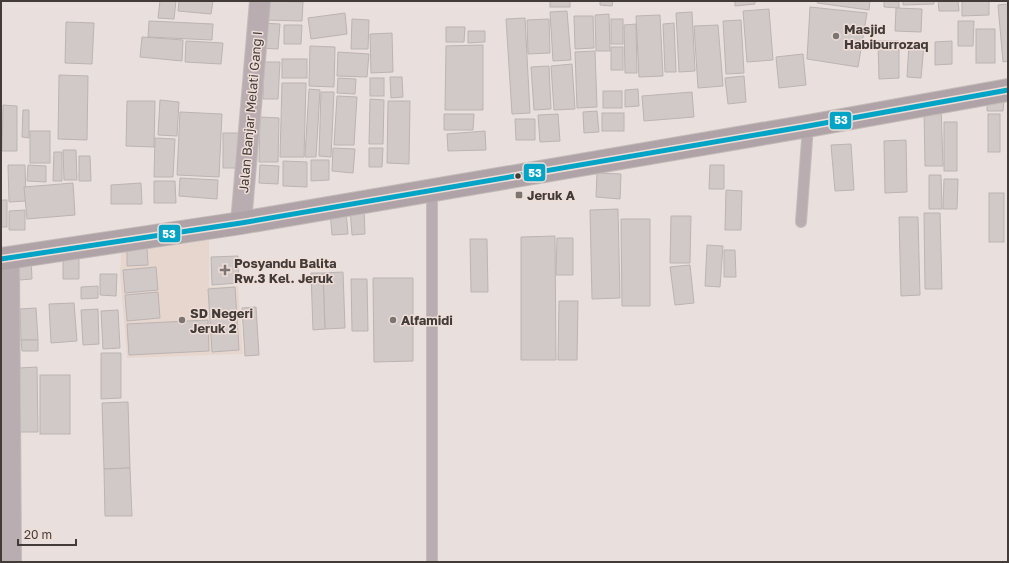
<svg xmlns="http://www.w3.org/2000/svg" width="1009" height="563" viewBox="0 0 1009 563" font-family="'Golos Text',sans-serif">
<style>
.built{fill:#e7d6ce}
.building{fill:#d0c9c7;stroke:#bbb4b2}
.lines{fill:none;stroke-linecap:round;stroke-linejoin:round}
.service-casing{stroke:#c3bcb9;stroke-width:12}
.minor-casing{stroke:#c3bcb9;stroke-width:22}
.secondary-casing{stroke:#c3bcb9;stroke-width:24}
.service{stroke:#b9adb2;stroke-width:10}
.minor{stroke:#b9adb2;stroke-width:20}
.secondary{stroke:#b0a3a8;stroke-width:22}
.bus-1-casing{stroke:#efded7;stroke-width:8}
.bus-1{stroke:#03a4c6;stroke-width:5}
.poi-dot{fill:#7c7572;stroke:#efded7;stroke-width:1.5}
.bus-dot{fill:#423b38;stroke:#efded7;stroke-width:1.5}
.labels{text-anchor:middle;dominant-baseline:central;stroke-width:3;stroke-linejoin:round;paint-order:stroke}
.poi-label{font-size:13px;font-weight:bold;fill:#423b38;stroke:#efded7;text-anchor:start}
.street-label{font-size:13px;fill:#423b38;stroke:#efded7}
.line-badge{stroke:#efded7;stroke-width:1.5}
.badge-label{font-size:11px;text-anchor:middle;font-weight:bold;fill:#fff}
</style>
<rect width="100%" height="100%" fill="#e9e0dd"/>
<path class="built" d="M209,231v56l29,-1 5,68 -116,4 -7,-84 2,-34z"/>
<g class="building">
<path d="M160,1h16l-2,18 -16,-1z"/>
<path d="M179,1h34l-2,13 -33,-3z"/>
<path d="M265,1l38,1 -1,19 -38,-1z"/>
<rect x="550" y="1" width="20" height="6"/>
<path d="M600,1h13l-1,5 -12,-1z"/>
<path d="M735,1h20v3l-20,2z"/>
<path d="M818,1h52l-1,9 -52,-7z"/>
<path d="M884,1h15v7l-15,-1z"/>
<path d="M903,1h31v3l-31,1z"/>
<path d="M938,1h20l1,10h-20z"/>
<path d="M962,1h27v14l-27,1z"/>
<path d="M1008,4v57l-5,1 -5,-57z"/>
<path d="M810,7l57,6 -9,54 -51,-8z"/>
<path d="M896,8l26,1 -1,23 -26,-1z"/>
<path d="M769,9l4,51 -26,2 -4,-51z"/>
<path d="M567,11l4,49 -18,1 -3,-49z"/>
<path d="M692,12l3,59 -16,1 -3,-59z"/>
<path d="M345,13l2,21 -36,5 -3,-21z"/>
<path d="M609,14l1,37h-14l-1,-36z"/>
<path d="M660,15l3,61 -24,1 -3,-61z"/>
<path d="M574,16h19l1,32 -19,1z"/>
<path d="M525,18l5,95 -18,1 -6,-95z"/>
<path d="M352,19l17,1 -1,29h-17z"/>
<path d="M549,19l1,34 -22,1 -1,-34z"/>
<rect x="611" y="19" width="12" height="25"/>
<path d="M741,20l3,53 -18,1 -3,-53z"/>
<path d="M149,21l64,3 -1,16 -64,-3z"/>
<path d="M958,21h16l-1,25h-15z"/>
<path d="M66,22l28,1 -2,41 -27,-1z"/>
<path d="M260,23l20,1 -2,25 -19,-1z"/>
<path d="M674,23l2,49h-11l-2,-48z"/>
<path d="M636,24l1,49h-12l-1,-48z"/>
<path d="M284,25h18l-1,19h-17z"/>
<path d="M718,25l5,61 -25,2 -4,-62z"/>
<path d="M446,27h19l-1,15h-18z"/>
<rect x="976" y="29" width="19" height="34"/>
<path d="M468,31h17v11l-17,1z"/>
<path d="M392,33l1,39 -22,1 -1,-39z"/>
<path d="M142,37l41,3 -1,21 -42,-4z"/>
<path d="M186,41l37,2 -2,21 -36,-2z"/>
<path d="M878,41h21v37l-20,1z"/>
<path d="M952,41v23l-17,1v-23z"/>
<path d="M909,44l15,1 -3,33 -14,-1z"/>
<path d="M483,45v65h-38l1,-64z"/>
<path d="M310,46l25,1 -1,40 -25,-1z"/>
<rect x="611" y="47" width="12" height="23"/>
<path d="M595,51l2,56 -20,1 -2,-56z"/>
<path d="M338,52l31,2 -2,23 -30,-1z"/>
<path d="M803,54l3,31 -27,3 -3,-31z"/>
<rect x="282" y="59" width="25" height="19"/>
<path d="M264,62h16l-2,37h-15z"/>
<path d="M572,64l3,45 -21,1 -3,-44z"/>
<path d="M549,66l2,43 -17,1 -3,-43z"/>
<path d="M59,75l29,1 -1,64 -29,-1z"/>
<path d="M744,76l2,26 -18,2 -3,-26z"/>
<path d="M390,77h12l1,20 -12,1z"/>
<path d="M338,78l18,1 -1,15 -18,-1z"/>
<rect x="370" y="78" width="14" height="18"/>
<path d="M282,83h24l-2,74h-24z"/>
<path d="M309,89l11,1 -4,67h-11z"/>
<path d="M638,89l1,17 -14,1v-17z"/>
<rect x="603" y="91" width="19" height="17"/>
<path d="M321,92h13l-3,65 -12,-1z"/>
<path d="M692,92l2,25 -50,4 -2,-25z"/>
<path d="M337,96l20,1 -3,48h-20z"/>
<path d="M370,99l14,1 -1,44h-14z"/>
<path d="M160,100l19,2 -2,34 -19,-1z"/>
<path d="M987,100h17l-1,11h-16z"/>
<path d="M127,101h28l-1,46 -28,-1z"/>
<path d="M388,101h22l-1,63 -22,-1z"/>
<path d="M3,105l14,1v45h-15z"/>
<path d="M941,106l2,60h-18l-1,-59z"/>
<path d="M23,110h6v28l-7,-1z"/>
<path d="M597,111l2,21 -15,1 -1,-21z"/>
<path d="M180,112l42,2 -3,63 -42,-2z"/>
<rect x="602" y="113" width="22" height="18"/>
<path d="M444,114h30l-1,16h-29z"/>
<path d="M558,114l2,27 -20,1 -2,-27z"/>
<rect x="988" y="114" width="12" height="38"/>
<path d="M260,117l19,1 -1,44h-19z"/>
<path d="M515,119h20v21h-19z"/>
<rect x="944" y="122" width="13" height="49"/>
<rect x="30" y="131" width="20" height="32"/>
<path d="M485,131l1,19 -38,1 -1,-17z"/>
<rect x="223" y="133" width="18" height="35"/>
<path d="M155,138l20,1 -2,38h-19z"/>
<path d="M906,140l1,52 -22,1 -1,-52z"/>
<path d="M851,144l3,46 -19,1 -4,-46z"/>
<path d="M333,148l22,1 -2,24 -21,-2z"/>
<path d="M369,148h14l-1,19h-13z"/>
<path d="M63,150h13l1,30h-13z"/>
<path d="M54,152h8v29h-9z"/>
<path d="M79,156h11l1,25h-12z"/>
<path d="M311,160h18v20l-18,1z"/>
<path d="M283,161l24,1v25l-24,-1z"/>
<path d="M8,165h17l1,36 -17,1z"/>
<path d="M28,165l18,1v16l-19,-1z"/>
<path d="M260,165l19,1 -1,18 -19,-1z"/>
<path d="M710,165h14v24h-15z"/>
<path d="M597,173l24,1 -1,25 -24,-2z"/>
<path d="M929,175h12l1,34h-13z"/>
<path d="M180,178l38,2 -1,19 -38,-3z"/>
<path d="M944,179h14l-1,30h-14z"/>
<path d="M154,181h21l1,22h-22z"/>
<path d="M73,183l2,32 -48,4 -3,-32z"/>
<path d="M141,183l1,21h-31v-19z"/>
<path d="M726,190l16,1 -1,39h-16z"/>
<rect x="989" y="193" width="15" height="49"/>
<rect x="1" y="200" width="6" height="27"/>
<path d="M364,208l1,26 -13,1 -2,-26z"/>
<path d="M618,209l2,89 -28,1 -2,-89z"/>
<path d="M25,210v20h-16v-19z"/>
<path d="M346,211l2,23 -16,1 -2,-23z"/>
<path d="M924,213h16l2,76h-17z"/>
<path d="M671,216h20l-1,47h-20z"/>
<path d="M899,217h19l2,78 -19,1z"/>
<path d="M621,219h29v87h-28z"/>
<path d="M555,236l1,124h-35v-123z"/>
<path d="M557,238h16v37h-17z"/>
<path d="M470,239h17l1,53h-17z"/>
<path d="M707,245l16,1 -3,41 -15,-1z"/>
<path d="M127,247h20l1,18 -21,1z"/>
<path d="M724,250h11l1,27h-12z"/>
<path d="M79,251v28h-16v-27z"/>
<path d="M238,256l1,27 -27,2 -1,-28z"/>
<path d="M31,258l1,21 -13,1 -2,-20z"/>
<path d="M690,265l4,38 -19,2 -5,-38z"/>
<path d="M156,267l2,23 -33,3 -2,-23z"/>
<path d="M343,272l2,56 -20,1 -2,-56z"/>
<path d="M311,273h12l2,56 -12,1z"/>
<path d="M100,274h17l-1,22 -16,-1z"/>
<path d="M373,278h40v83l-39,1z"/>
<path d="M351,279h16l1,52h-16z"/>
<path d="M98,286v12l-17,1v-12z"/>
<path d="M235,287l4,63 -27,2 -4,-63z"/>
<path d="M158,292l2,26 -33,3 -2,-26z"/>
<path d="M559,301h19l-1,59h-19z"/>
<path d="M74,303l3,38 -26,2 -2,-39z"/>
<path d="M256,307l3,48 -14,1 -3,-48z"/>
<path d="M36,308l2,32h-17l-1,-31z"/>
<path d="M98,309l1,35 -16,1 -2,-35z"/>
<path d="M118,310l2,38 -17,1 -2,-38z"/>
<path d="M208,320l1,31 -80,4 -2,-31z"/>
<path d="M21,340h17v11h-16z"/>
<path d="M101,353h20v45l-20,1z"/>
<path d="M37,367l1,65h-18l-1,-64z"/>
<rect x="40" y="375" width="30" height="59"/>
<path d="M128,402l2,66 -26,1 -2,-66z"/>
<path d="M130,468l2,48h-27l-1,-47z"/>
</g>
<g class="lines">
<g class="service-casing">
<g id="service">
<path d="M801,222l7,-96"/>
<path d="M432,562v-372"/>
</g>
</g>
<g class="minor-casing">
<g id="minor">
<path d="M241,223l19,-222"/>
<path d="M9,258l2,304"/>
</g>
</g>
<g class="secondary-casing">
<path id="secondary" d="M1,259l240,-36 567,-97 200,-36"/>
</g>
<use href="#service" class="service"/>
<use href="#minor" class="minor"/>
<use href="#secondary" class="secondary"/>
<g class="bus-1-casing">
<path id="bus-1" d="M1,259l240,-36 567,-97 200,-36"/>
</g>
<use href="#bus-1" class="bus-1"/>
</g>
<g class="poi-dot">
<circle cx="836" cy="36" r="4"/>
<rect x="515" y="191" width="8" height="8" rx="2"/>
<path d="M223 264h4v4h4v4h-4v4h-4v-4h-4v-4h4z"/>
<circle cx="182" cy="320" r="4"/>
<circle cx="393" cy="320" r="4"/>
</g>
<circle class="bus-dot" cx="518" cy="176" r="3.5"/>
<g class="labels">
<g class="poi-label">
<text x="844" y="29">Masjid<tspan x="844" dy="15">Habiburrozaq</tspan></text>
<text x="527" y="195">Jeruk A</text>
<text x="234" y="263">Posyandu Balita<tspan x="234" dy="15">Rw.3 Kel. Jeruk</tspan></text>
<text x="190" y="313">SD Negeri<tspan x="190" dy="15">Jeruk 2</tspan></text>
<text x="401" y="320">Alfamidi</text>
</g>
<g class="street-label">
<text transform="translate(250 112) rotate(-85)">Jalan Banjar Melati Gang I</text>
</g>
</g>
<g class="line-badge">
<rect x="829" y="111" width="23" height="19" rx="4" fill="#03a4c6"/>
<rect x="523" y="163" width="23" height="19" rx="4" fill="#03a4c6"/>
<rect x="158" y="224" width="23" height="19" rx="4" fill="#03a4c6"/>
</g>
<g class="badge-label">
<text x="841" y="124">53</text>
<text x="535" y="177">53</text>
<text x="169" y="238">53</text>
</g>
<rect width="1009" height="563" fill="none" stroke="#423b38" stroke-width="4"/>
<path d="M18 539v6h58v-6" fill="none" stroke="#423b38" stroke-width="2"/>
<text x="24" y="539" font-size="12" fill="#423b38" stroke="#efded7" stroke-width="3" paint-order="stroke">20 m</text>
</svg>
